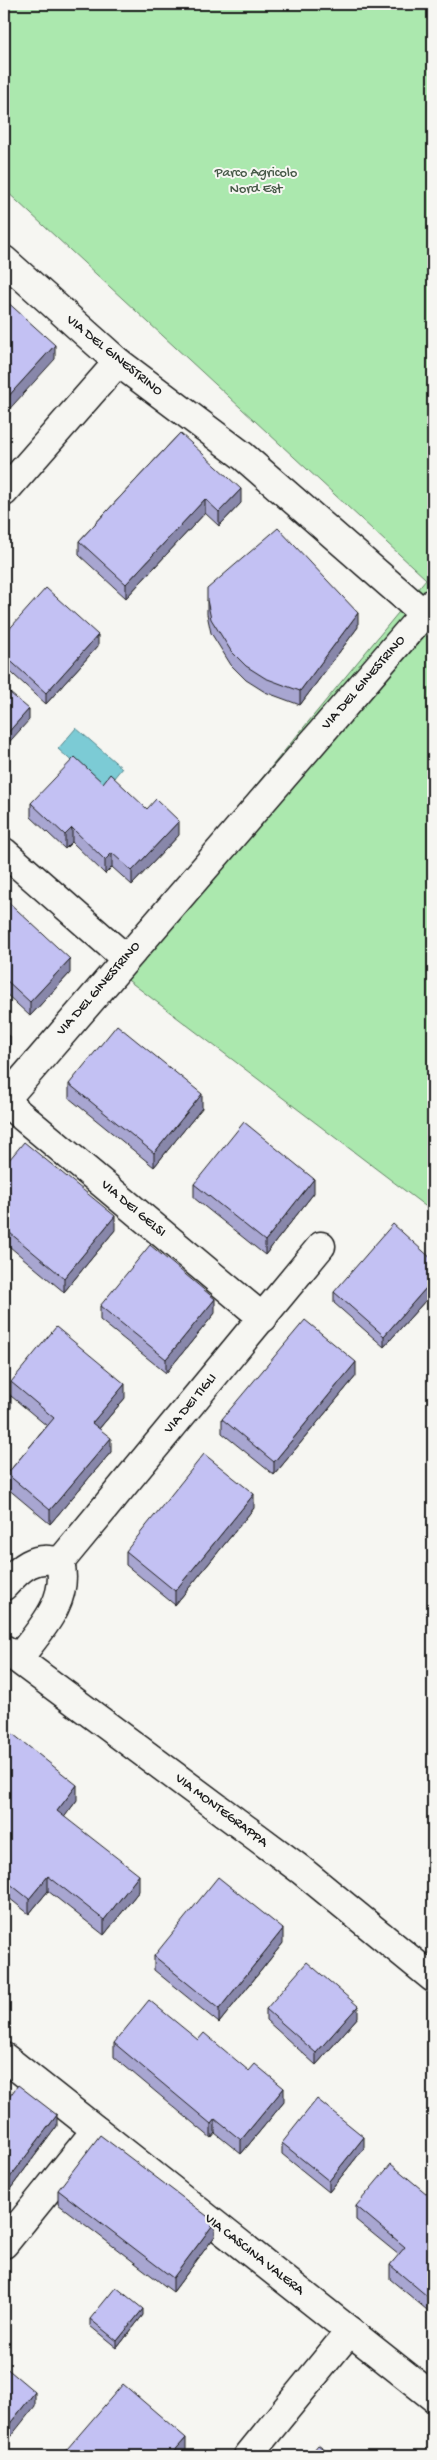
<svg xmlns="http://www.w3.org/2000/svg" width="437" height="2460" viewBox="0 0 437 2460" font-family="'Gochi Hand',sans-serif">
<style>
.green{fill:#abe8ae;stroke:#648265}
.water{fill:#7bcbd5;stroke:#55858b}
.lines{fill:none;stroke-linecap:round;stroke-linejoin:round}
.minor-casing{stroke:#1c1c1c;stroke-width:31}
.tertiary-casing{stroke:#1c1c1c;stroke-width:31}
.minor{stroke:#f6f6f2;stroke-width:28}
.tertiary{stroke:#f6f6f2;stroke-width:28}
.wall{fill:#a8a6d1;stroke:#1c1c1c}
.shaded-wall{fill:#8887aa;stroke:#1c1c1c}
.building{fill:#c3c1f3;stroke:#1c1c1c}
.labels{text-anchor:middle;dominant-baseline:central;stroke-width:4;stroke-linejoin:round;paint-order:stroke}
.park-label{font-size:14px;fill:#475948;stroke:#f6f6f2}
.street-label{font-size:14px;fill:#1c1c1c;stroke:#f6f6f2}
</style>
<rect width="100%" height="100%" fill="#f6f6f2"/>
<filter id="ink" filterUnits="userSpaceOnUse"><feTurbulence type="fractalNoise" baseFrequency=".02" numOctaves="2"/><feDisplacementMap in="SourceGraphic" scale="10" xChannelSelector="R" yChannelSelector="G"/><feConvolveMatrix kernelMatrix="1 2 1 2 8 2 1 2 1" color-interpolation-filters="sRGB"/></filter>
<g filter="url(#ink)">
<path class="green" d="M4,4h429v1208l-325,-247 318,-386 -422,-390z"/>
<path class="water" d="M76,728l46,40 -18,22 -46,-41z"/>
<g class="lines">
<g class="minor-casing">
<g id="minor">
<path d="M4,260l114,102 125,94 181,158"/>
<path d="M4,492l114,-130"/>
<path d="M4,852l121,106"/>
<path d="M4,1101l429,-498"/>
<path d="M4,1101l259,217"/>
<path d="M60,1562l261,-316"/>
<path d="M4,1586c16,-18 31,-32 56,-24 10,39 -20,68 -42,97"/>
<path d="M4,2057l429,340"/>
<path d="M4,2244l92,-114"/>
<path d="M248,2456l102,-125"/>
</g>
</g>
<g class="tertiary-casing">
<path id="tertiary" d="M4,1649l297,221 132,108"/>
</g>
<use href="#minor" class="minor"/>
<use href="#tertiary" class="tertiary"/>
</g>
<g class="wall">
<path d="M180,433l61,70 -22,23 -14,-13 -79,85 -47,-43v-14z"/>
<path d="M207,600l151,27 -58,78 -35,-13 -19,-12 -15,-15 -20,-32 -4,-19z"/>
<path d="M4,635l94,11 -52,58 -42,-38z"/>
<path d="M103,783l44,26 32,26 -47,50 -20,-18 -7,7 -33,-32 -7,7 -34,-32v-14z"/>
<path d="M4,898l66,75 -40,43 -26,-24z"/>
<path d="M69,1084l133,24 -48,59 -85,-69z"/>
<path d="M4,1166l111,64 -51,62 -60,-50z"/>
<path d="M194,1184l120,9 -49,62 -71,-57z"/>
<path d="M433,1260v32l-49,55 -50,-44v-11z"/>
<path d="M100,1306l115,7 -49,60 -66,-53z"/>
<path d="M356,1376l-82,99 -52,-42v-14z"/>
<path d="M11,1382l114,16 -26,31 12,23 -61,72 -43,-36v-14l40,-48 -36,-30z"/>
<path d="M254,1508l-79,97 -49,-40v-14z"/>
<path d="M4,1727l73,73 -13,17 75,74 -35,44 -56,-44 -19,23 -25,-20z"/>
<path d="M283,1943l-64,80 -65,-53v-14z"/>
<path d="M266,2009l92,8 -42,48 -50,-45z"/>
<path d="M198,2040l86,62 -43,52 -26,-21 -4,5 -97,-81v-14z"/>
<path d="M4,2104l53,22 -52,70 -1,-1z"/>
<path d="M282,2143l82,5 -35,44 -47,-38z"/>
<path d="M58,2190l157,46 -42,56 -115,-88z"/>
<path d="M433,2199v116l-43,-36v-14l9,-10 -43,-35v-14z"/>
<path d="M143,2315l-26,33 -27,-22v-7z"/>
</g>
<g class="shaded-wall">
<path d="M55,345v14l-51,56v-14z"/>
<path d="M241,489v14l-22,23v-14z"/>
<path d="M205,499v14l-79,85v-14z"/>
<path d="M358,613v14l-58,78v-14z"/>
<path d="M98,635v11l-52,58v-11z"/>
<path d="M29,709v11l-25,28v-11z"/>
<path d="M179,821v14l-47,50v-14z"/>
<path d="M72,828v14l-7,7v-14z"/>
<path d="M112,853v14l-7,7v-14z"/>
<path d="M70,959v14l-40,43v-14z"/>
<path d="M10,1036v11l-6,7v-12z"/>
<path d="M202,1094v14l-48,59v-14z"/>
<path d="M314,1179v14l-49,62v-14z"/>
<path d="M115,1216v14l-51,62v-14z"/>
<path d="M433,1280v12l-49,55v-11z"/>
<path d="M215,1299v14l-49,60v-14z"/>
<path d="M356,1362v14l-82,99v-13z"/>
<path d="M125,1384v14l-33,39v-14z"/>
<path d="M11,1396v12l-7,8v-11z"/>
<path d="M111,1438v14l-61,72v-14z"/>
<path d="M254,1494v14l-79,97v-14z"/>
<path d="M77,1785v15l-20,27v-16z"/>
<path d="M139,1875v16l-35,44v-15z"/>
<path d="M48,1876v15l-19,23v-15z"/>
<path d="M283,1929v14l-64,80v-14z"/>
<path d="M358,2006v11l-42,48v-12z"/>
<path d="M284,2088v14l-43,52v-14z"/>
<path d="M57,2115v11l-52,70v-12z"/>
<path d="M215,2119v14l-4,5v-14z"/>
<path d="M364,2137v11l-35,44v-11z"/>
<path d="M433,2201v14l-3,-10z"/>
<path d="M215,2222v14l-42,56v-14z"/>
<path d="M143,2309v6l-26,33v-7z"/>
<path d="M35,2392v14l-31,39v-14z"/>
<path d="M186,2438v13l-4,5h-12z"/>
</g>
<g class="building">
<path d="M4,299l51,46 -51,56z"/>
<path d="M180,433l61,56 -22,23 -14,-13 -79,85 -47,-43z"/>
<path d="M278,528l80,85 -58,78 -35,-13 -19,-12 -15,-15 -20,-32 -4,-19v-11z"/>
<path d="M46,588l52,47 -52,58 -42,-38v-20z"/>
<path d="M4,688l25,21 -25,28z"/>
<path d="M75,757l28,26 7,-9 37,35 9,-10 23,22 -47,50 -20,-18 -7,7 -33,-32 -7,7 -34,-32z"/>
<path d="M4,898l66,61 -40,43 -26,-24z"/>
<path d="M117,1025l85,69 -48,59 -85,-69z"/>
<path d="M4,1031l6,5 -6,6z"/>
<path d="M244,1122l70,57 -49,62 -71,-57z"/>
<path d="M24,1142l91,74 -51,62 -60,-50v-62z"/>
<path d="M393,1224l40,36v20l-49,56 -50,-44z"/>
<path d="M150,1245l65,54 -49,60 -66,-53z"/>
<path d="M305,1320l51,42 -82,100 -52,-43z"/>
<path d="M56,1327l69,57 -33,39 19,15 -61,72 -43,-36 47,-56 -43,-36z"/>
<path d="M4,1390l7,6 -7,9z"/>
<path d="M204,1454l50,40 -79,97 -49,-40z"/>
<path d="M4,1727l73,58 -20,26 82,64 -35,45 -56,-44 -19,23 -25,-20z"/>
<path d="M218,1877l65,52 -64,80 -65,-53z"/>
<path d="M307,1962l51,44 -42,47 -50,-44z"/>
<path d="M149,2000l49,40 6,-7 45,38 6,-7 29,24 -43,52 -26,-21 -4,5 -97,-81z"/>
<path d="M18,2085l39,30 -52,69h-1v-80z"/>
<path d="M317,2099l47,38 -35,44 -47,-38z"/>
<path d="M100,2135l115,87 -42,56 -115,-88z"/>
<path d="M391,2164l42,35v2l-3,4 3,3v93l-43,-36 15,-18 -49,-41z"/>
<path d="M116,2287l27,22 -26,32 -27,-22z"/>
<path d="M4,2366l31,26 -31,39z"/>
<path d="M123,2384l63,54 -16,18h-109z"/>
<path d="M318,2445l15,11h-24z"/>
</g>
</g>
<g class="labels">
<g class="park-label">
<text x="256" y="173">Parco Agricolo<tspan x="256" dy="16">Nord Est</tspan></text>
</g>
<g class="street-label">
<text transform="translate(114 356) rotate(39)">VIA DEL GINESTRINO</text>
<text transform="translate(364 683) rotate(-49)">VIA DEL GINESTRINO</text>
<text transform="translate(99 989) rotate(-49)">VIA DEL GINESTRINO</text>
<text transform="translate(133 1209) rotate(40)">VIA DEI GELSI</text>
<text transform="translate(191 1404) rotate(-50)">VIA DEI TIGLI</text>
<text transform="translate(221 1811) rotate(37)">VIA MONTEGRAPPA</text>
<text transform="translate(254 2255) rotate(38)">VIA CASCINA VALERA</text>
</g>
</g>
<rect width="437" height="2460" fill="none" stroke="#f6f6f2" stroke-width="20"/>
<rect x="10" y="10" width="417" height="2440" fill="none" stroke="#1c1c1c" stroke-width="2" filter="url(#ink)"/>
</svg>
